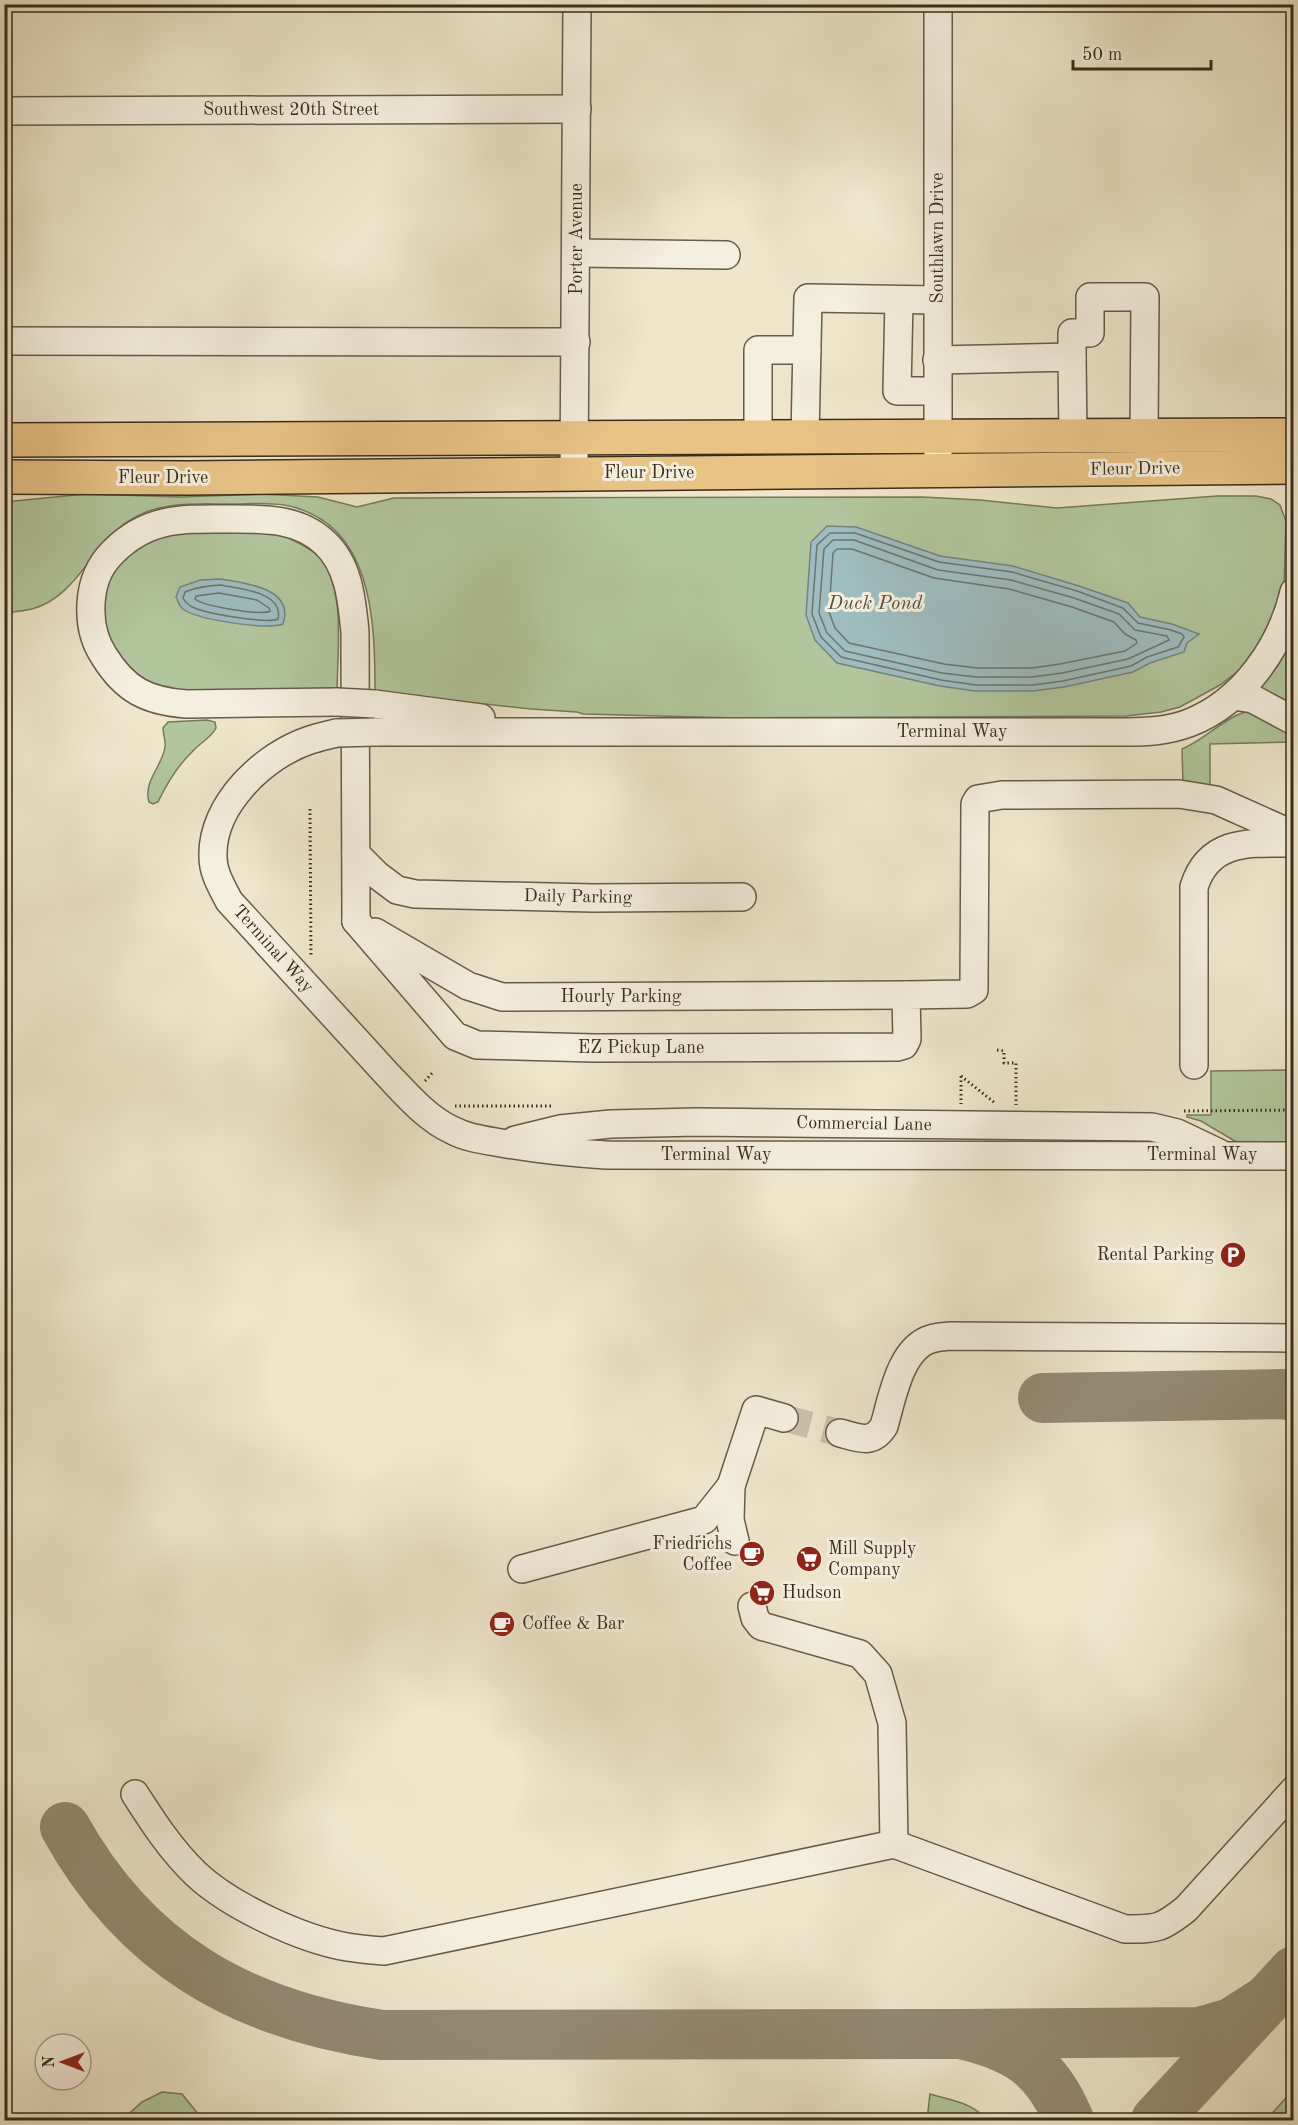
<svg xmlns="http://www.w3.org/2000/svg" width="1298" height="2125" viewBox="0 0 1298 2125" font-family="'Old Standard TT',serif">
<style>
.green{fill:#b2c69d;stroke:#767a5c;stroke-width:1.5}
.water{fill:#9dbdc0;stroke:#76837e;stroke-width:1.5}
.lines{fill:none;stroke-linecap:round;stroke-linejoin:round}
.shore{stroke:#6c756e;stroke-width:1.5}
.taxiway{stroke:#958a74;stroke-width:50}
.minor-tunnel{stroke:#cbc1a9;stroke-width:27;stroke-dasharray:27 14;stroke-linecap:butt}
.minor-casing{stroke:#685b47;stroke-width:30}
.major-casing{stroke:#3b2d1b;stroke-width:36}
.path{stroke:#3b2d1b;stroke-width:3;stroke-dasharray:1.5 3;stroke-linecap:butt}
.minor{stroke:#f5efde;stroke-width:27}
.major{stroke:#e8c386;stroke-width:33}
.minor-bridge-casing{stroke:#685b47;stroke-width:30;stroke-linecap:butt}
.minor-bridge{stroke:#f5efde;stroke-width:27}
.labels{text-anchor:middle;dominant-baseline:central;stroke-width:6;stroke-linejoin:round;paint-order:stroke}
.street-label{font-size:18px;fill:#3b2d1b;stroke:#f5efde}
.poi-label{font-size:18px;fill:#3b2d1b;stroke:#f5efde;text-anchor:start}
.water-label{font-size:20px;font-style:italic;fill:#545144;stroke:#f5efde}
</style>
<rect width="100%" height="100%" fill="#efe6cc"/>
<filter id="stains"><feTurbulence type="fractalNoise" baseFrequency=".00333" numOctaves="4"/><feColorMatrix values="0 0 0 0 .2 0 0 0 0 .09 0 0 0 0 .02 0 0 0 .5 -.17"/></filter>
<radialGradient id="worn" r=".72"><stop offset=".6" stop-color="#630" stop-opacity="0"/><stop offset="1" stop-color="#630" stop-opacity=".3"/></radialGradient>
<g class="green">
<path d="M85,494l96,3 80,-3 57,3 39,10 37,-9 528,-1 58,3 77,8 160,-12h39l15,3 9,6 6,16 -2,64 -20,54 -23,30 -21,16 -40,22 -19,5 -35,4 -390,2 -153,-4 -6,-2 -46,-3 -156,-17c0,-72 -2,-171 -91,-187 -18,-3 -37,-1 -55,-1 -33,0 -68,-3 -97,15 -40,23 -53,77 -100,90 -9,2 -19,3 -27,4v-111z"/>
<path d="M276,532c14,7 30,13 41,23 30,29 20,98 20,137l-153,2 -41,-8 -41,-52 -3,-17 8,-37 24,-31 34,-16z"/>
<path d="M1293,633v81l-32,-23v-5l27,-38z"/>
<path d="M1255,710l38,19v13l-83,2v41l-27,-1 -1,-35c25,-10 47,-37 73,-39z"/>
<path d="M207,720l8,2 1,6c-4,9 -16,15 -23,23 -16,15 -26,32 -35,51l-5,2 -4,-2c-6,-21 13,-35 16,-55 1,-6 -2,-13 -2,-19l5,-6z"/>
<path d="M1289,1070l4,3 1,72 -56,-2 -37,-22 -14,-4v-2h24v-44z"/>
<path d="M1293,2090v30h-27z"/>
<path d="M162,2092l20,2 21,26h560h-641l20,-18z"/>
<path d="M930,2094c19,6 45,9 56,26h-59z"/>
</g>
<g class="water">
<path d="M827,526l29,1 84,29 73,10 66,20 49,17 12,14 32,7 27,10 -12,9 -3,9 -34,11 -17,9 -69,15 -31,4h-58l-35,-5 -103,-23 -22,-23 -9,-25 5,-73z"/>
<path d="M220,579c25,4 75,9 63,45 -17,6 -85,-4 -100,-15 -4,-3 -5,-8 -7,-12l4,-10 20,-7z"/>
</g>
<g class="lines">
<g class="shore">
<path d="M830,533h25l84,29 73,10 65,19 46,17 15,15 33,7 11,4 2,3 -6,10 -31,10 -16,9 -68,15 -30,4h-57l-35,-5 -100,-23 -20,-20 -9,-23 5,-69z"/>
<path d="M833,540h21l84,30 73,10 63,18 45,16 16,16 32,6 2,4 -41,19 -66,14 -30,4h-56l-34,-4 -97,-22 -18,-18 -8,-20 5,-64z"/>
<path d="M837,549h15l82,29 75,11 63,18 42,15 11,12 11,6 1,3 -12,8 -65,13 -28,4h-55l-33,-4 -95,-21 -14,-15 -6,-16 4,-59z"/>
<path d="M220,585c18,3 64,7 58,34 -10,5 -67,-5 -81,-10 -6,-2 -11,-5 -14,-11l2,-6c11,-5 22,-6 35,-7z"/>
<path d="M219,593l38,7 12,8 1,3c-9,5 -67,-5 -75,-12l1,-3z"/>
</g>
<g class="taxiway">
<path d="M1043,1398l239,-4 12,2"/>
<path d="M65,1827c71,128 176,187 317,208l578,-1"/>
<path d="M1069,2120c-23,-55 -52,-73 -109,-86l240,-2 31,-9 36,-23"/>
<path d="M1156,2120l138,-149"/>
</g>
<path class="minor-tunnel" d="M784,1418l56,15"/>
<g class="minor-casing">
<g id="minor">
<path d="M4,111l573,-2"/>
<path d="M577,253l149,2"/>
<path d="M899,300l-2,91h40"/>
<path d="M4,341l572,1"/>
<path d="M1072,357v-24h18v-36h55l-1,139"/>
<path d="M937,360l135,-3 1,79"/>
<path d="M758,437v-87h49"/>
<path d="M805,437l3,-139 129,2"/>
<path d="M938,471v-467"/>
<path d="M574,473l3,-469"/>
<path d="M1233,696l20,3 41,22"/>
<path d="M337,702l-151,2c-39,-3 -61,-14 -82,-48 -10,-15 -14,-34 -13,-52 1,-21 7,-37 22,-52 36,-36 71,-33 118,-33 34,0 68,-1 94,24 24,22 27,58 30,89l1,289"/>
<path d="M375,704l106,14"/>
<path d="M375,732h750c22,0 43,-1 64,-9 54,-21 92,-76 105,-131"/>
<path d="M337,733c-9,2 -18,4 -27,7 -46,15 -99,65 -97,117 0,16 9,30 16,44l157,172c19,20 40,45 66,57 15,8 32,10 49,13 35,6 70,10 105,12l688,1"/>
<path d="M356,854l21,21 20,15 18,4 178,4 149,-1"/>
<path d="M356,921l99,115 22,9 117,3 303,-1 7,-2 3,-6 -1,-44 61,-1 7,-4 1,-186 3,-5 24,-4 177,-1 37,6 78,35"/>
<path d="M375,932l93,54 34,11 404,-2"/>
<path d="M1194,1065v-178c15,-49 58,-44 100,-44"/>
<path d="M515,1140l45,-11 51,-5 85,-2 456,5 25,6 42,20"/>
<path d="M840,1433c19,5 32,12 44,-7 8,-27 16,-78 47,-87 6,-2 12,-2 18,-3l345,2"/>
<path d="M731,1486l-1,34 5,21"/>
<path d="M522,1569l182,-49 27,-34 25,-76 28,8"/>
<path d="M752,1606l3,12 6,8 99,28 18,20 14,49 2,121"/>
<path d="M135,1794c18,28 36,56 61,80 34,32 105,65 151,73 12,2 24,3 37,4l510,-107 231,85c32,0 36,0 61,-20l108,-119"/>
</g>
</g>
<g class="major-casing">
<g id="major">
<path d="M4,440l1290,-5"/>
<path d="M4,477l184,1 1106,-11"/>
</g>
</g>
<g class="path">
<path d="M310,809l1,148"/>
<path d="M997,1050l7,1v12h12v42"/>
<path d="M961,1076l34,27"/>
<path d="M961,1076v28"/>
<path d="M425,1081l8,-9"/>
<path d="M455,1106h99"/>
<path d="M1184,1111l110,-1"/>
</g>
<use href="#minor" class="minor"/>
<use href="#major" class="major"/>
<g class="minor-bridge-casing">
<g id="minor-bridge">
<path d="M337,702l38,2"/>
<path d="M337,733l38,-1"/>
</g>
</g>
<use href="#minor-bridge" class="minor-bridge"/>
</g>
<defs>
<g id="parking-disc" transform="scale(1.35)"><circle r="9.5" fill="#8f2418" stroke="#f5efde"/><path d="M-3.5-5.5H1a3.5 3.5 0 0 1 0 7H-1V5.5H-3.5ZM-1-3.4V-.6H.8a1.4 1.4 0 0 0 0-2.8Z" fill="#fff"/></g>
<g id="cafe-disc" transform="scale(1.35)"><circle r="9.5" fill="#8f2418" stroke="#f5efde"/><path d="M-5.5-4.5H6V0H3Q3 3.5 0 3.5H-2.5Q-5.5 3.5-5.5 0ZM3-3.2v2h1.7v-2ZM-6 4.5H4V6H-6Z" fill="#fff"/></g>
<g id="supermarket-disc" transform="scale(1.35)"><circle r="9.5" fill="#8f2418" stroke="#f5efde"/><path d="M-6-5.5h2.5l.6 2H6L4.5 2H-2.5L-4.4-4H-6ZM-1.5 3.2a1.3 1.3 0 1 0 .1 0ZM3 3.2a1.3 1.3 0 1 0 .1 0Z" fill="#fff"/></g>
</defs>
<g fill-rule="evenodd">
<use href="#parking-disc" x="1233" y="1255"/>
<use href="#cafe-disc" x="752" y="1554"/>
<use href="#supermarket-disc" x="809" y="1559"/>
<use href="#supermarket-disc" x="762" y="1593"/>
<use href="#cafe-disc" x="502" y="1624"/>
</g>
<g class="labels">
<g class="street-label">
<text x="291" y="110">Southwest 20th Street</text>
<text transform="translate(938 238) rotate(-90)">Southlawn Drive</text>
<text transform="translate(577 239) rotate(-90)">Porter Avenue</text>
<text transform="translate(1135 469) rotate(-1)">Fleur Drive</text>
<text x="649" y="473">Fleur Drive</text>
<text x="163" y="478">Fleur Drive</text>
<text x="952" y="732">Terminal Way</text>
<text transform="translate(578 897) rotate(1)">Daily Parking</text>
<text transform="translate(273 949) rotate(48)">Terminal Way</text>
<text x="621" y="997">Hourly Parking</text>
<text x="641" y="1048">EZ Pickup Lane</text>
<text transform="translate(864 1124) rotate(1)">Commercial Lane</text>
<text x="716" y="1155">Terminal Way</text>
<text x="1202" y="1155">Terminal Way</text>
</g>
<g class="poi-label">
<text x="1214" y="1255" text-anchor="end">Rental Parking</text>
<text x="732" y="1544" text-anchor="end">Friedrichs<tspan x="732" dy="21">Coffee</tspan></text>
<text x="828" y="1549">Mill Supply<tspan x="828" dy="21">Company</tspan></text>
<text x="782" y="1593">Hudson</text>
<text x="522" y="1624">Coffee &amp; Bar</text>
</g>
<g class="water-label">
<text x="875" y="604">Duck Pond</text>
</g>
</g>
<rect width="1298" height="2125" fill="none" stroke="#efe6cc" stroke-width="24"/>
<rect x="6" y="6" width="1286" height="2113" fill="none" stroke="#3b2d1b" stroke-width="3"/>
<rect x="12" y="12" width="1274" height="2101" fill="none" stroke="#3b2d1b" stroke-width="1.5"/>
<g transform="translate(63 2062) rotate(270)"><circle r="28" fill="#f5efde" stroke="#aba190" stroke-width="1.5"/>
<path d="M0-4.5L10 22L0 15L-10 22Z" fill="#8f2418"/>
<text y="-9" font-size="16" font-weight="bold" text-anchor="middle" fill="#3b2d1b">N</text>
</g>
<path d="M1073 60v9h138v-9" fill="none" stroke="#3b2d1b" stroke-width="3"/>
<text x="1082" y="60" font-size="18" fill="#3b2d1b" stroke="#f5efde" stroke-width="4.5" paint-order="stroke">50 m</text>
<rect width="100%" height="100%" filter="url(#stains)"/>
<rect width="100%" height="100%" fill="url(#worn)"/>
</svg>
